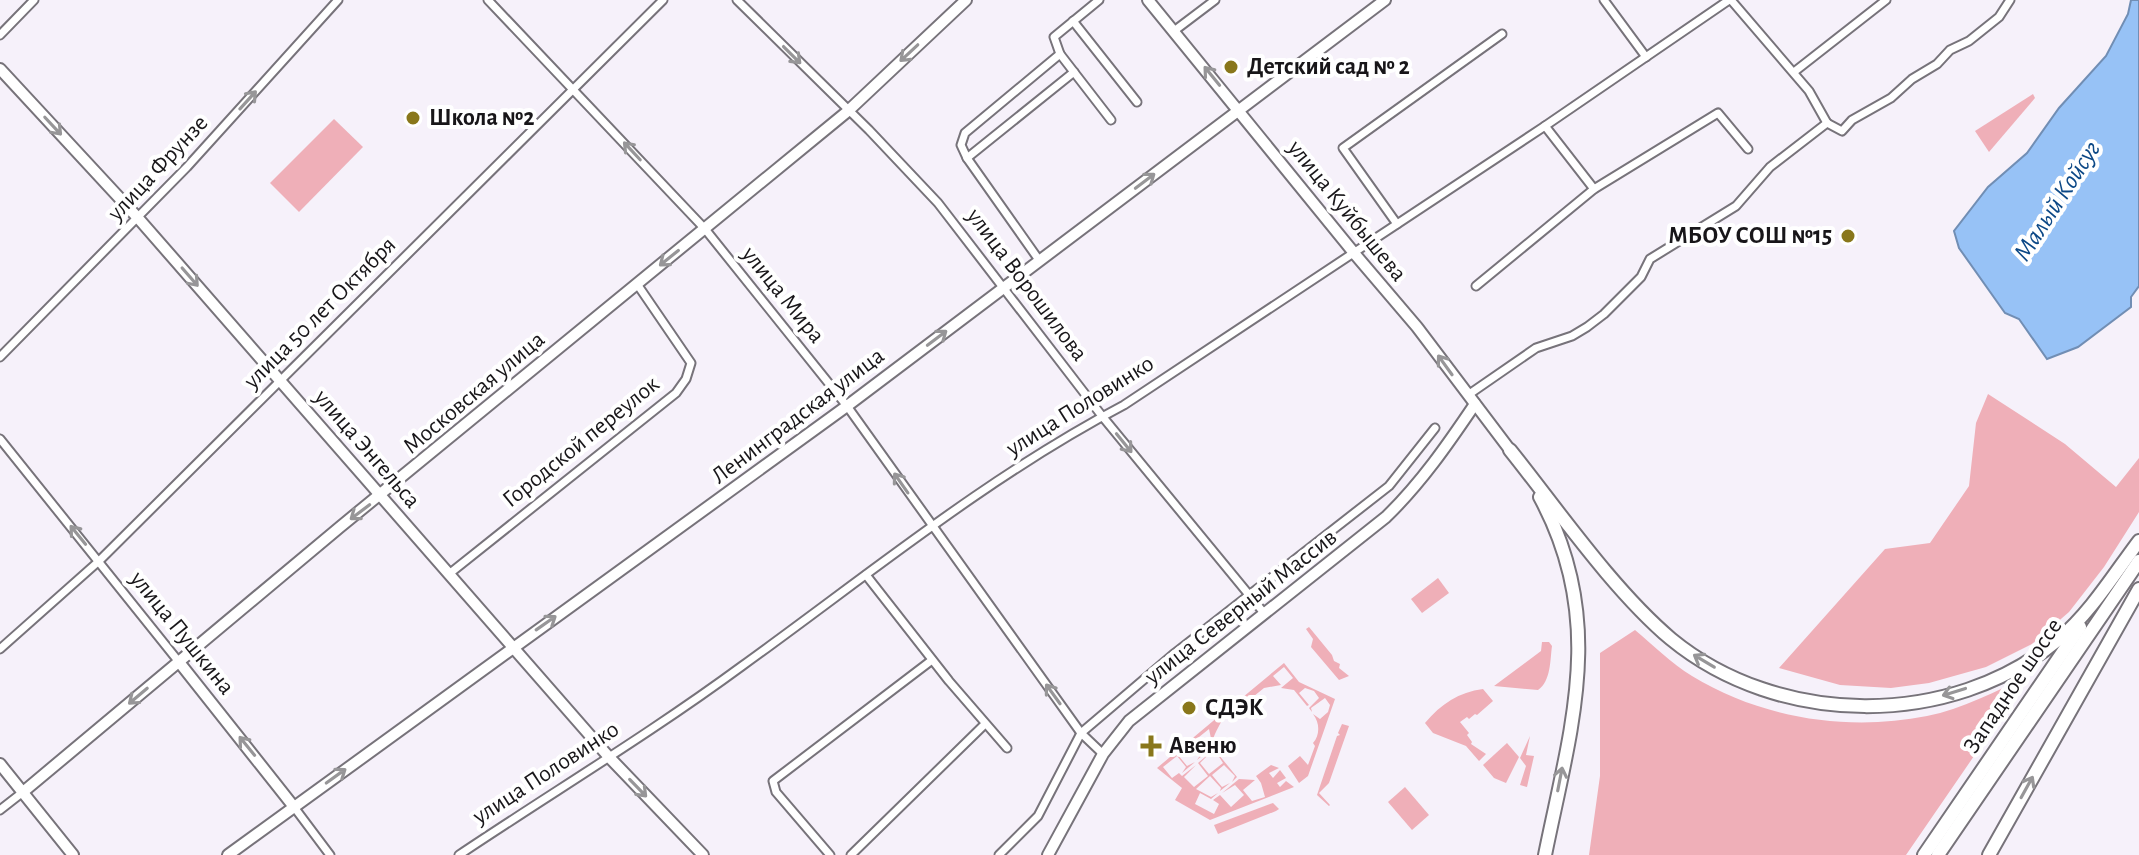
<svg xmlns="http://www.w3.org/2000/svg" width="2139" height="855" viewBox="0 0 2139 855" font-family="'Alegreya Sans',sans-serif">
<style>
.green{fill:#efafb8}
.water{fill:#97c2f6;stroke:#718eb4;stroke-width:2}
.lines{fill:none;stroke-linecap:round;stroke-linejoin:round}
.street-casing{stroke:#77737a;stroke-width:11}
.secondary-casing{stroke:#77737a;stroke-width:14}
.highway-casing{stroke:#77737a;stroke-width:16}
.street{stroke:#fff;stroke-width:7}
.secondary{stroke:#fff;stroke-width:10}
.highway{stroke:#fff;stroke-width:12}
.oneway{stroke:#979698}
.poi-dot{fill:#89771b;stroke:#fff;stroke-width:3}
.labels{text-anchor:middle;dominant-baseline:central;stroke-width:8;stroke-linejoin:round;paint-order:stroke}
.poi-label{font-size:24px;font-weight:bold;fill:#181619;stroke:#fff;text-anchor:start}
.street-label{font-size:24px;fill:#181619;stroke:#fff}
.water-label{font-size:26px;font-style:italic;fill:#0c4886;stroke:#fff}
</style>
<rect width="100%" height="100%" fill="#f6f1fa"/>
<g class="green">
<path d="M2033,94l2,4 -46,54 -14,-21z"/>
<path d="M334,119l29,28 -64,65 -29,-29z"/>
<path d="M1988,394l77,50 51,43 23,-29v54l-35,55 -35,45 -37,32 -46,23 -57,16 -38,5 -51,-3 -61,-17 106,-119 45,-6 39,-57 7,-63z"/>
<path d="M1438,578l11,15 -27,20 -11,-14z"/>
<path d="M1309,627l23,28 2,6 6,3 -1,4 10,8 -10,4 -28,-33 2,-8 -7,-10z"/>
<path d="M1635,630c18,15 36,33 57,46 69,42 155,56 235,40 35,-7 69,-25 102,-40l-123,179h-317l11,-79v-123z"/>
<path d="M1542,642h7l3,4c-2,15 -1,35 -14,44l-44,-4 47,-35z"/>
<path d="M1284,663l15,19 36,17 -27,77 -9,7 -11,-17 12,-10 8,9 7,-19 -2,-3c7,-8 7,-20 0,-29l7,5 8,-7 2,-7 -5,-7 -14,10 1,4 -3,-4 10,-10 -5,-7 -9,-3 -6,5 10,12 -2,1 -13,-16 -13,-2 12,-10 -9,-11 -11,9 8,9 -17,3 -26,21 -7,-2z"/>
<path d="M1483,689l10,12 -16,14 -2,-1 -6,5 -2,-2 -7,5 9,11 -2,2 5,7 -1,2 15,10 -7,7 -13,-15 -33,-13 -8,-10c16,-19 34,-31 58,-34z"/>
<path d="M1225,711c-2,11 -10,19 -13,32l-3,-14 -15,12 9,12 10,-6 -16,13 4,-6 -10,-11 -13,12 9,11 8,-4 -13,11 4,-6 -9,-11 -14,11 9,11 7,-5 3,3 14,-11 -12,12 10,10 14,-11 -10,-13 13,-11 -11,11 9,11 14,-11 -9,-14 23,28 -5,5 3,-6 -11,-11 -12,10 10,12 8,-4 -10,8 1,-3 -11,-12 -14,13 15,8 7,-4 -7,6 -11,-6 -5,11 19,10 5,-10 -6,-4 7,-5 11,12 13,-12 -9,-10 -13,8 17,-14 16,1 -12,10 9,11 13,-4 -4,-14 -5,-7 15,-11 8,3 -10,5 4,5 7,-8 6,8 -9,5 3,4 6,-6 8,6 -84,33 -35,-20 7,-12 -25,-20z"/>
<path d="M1342,724l7,2 -20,57 -10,10 11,12 -1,1 -12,-11 20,-59 3,-1 -2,-2z"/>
<path d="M1530,736l-4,19 8,1 -7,31 -7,-2 6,-19 -6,-8z"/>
<path d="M1507,743l12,14 -13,26 -12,-5 -11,-13z"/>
<path d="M1405,787l24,28 -17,15 -24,-28z"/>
<path d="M1273,803l6,6 -3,2 -58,23 -4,-9z"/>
</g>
<path class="water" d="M2131,0h8v286l-8,11v10l-53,40 -31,12 -28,-40 -14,-6 -46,-65 -5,-17 34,-44 39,-34 32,-45 47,-52 22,-42z"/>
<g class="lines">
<g class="street-casing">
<g id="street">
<path d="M488,0l217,229 142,177 234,327 22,21"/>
<path d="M737,0l132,130 69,73 164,213 162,197"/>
<path d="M1604,0l42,57"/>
<path d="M1731,0l78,91 18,32"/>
<path d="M1073,21l64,81"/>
<path d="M1174,31l41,-31"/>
<path d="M0,35l34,-35"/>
<path d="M1060,54l51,66"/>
<path d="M1794,72l92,-72"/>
<path d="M1827,123l15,8 10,-11 39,-22 21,-19 25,-15 13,-14 19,-9 30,-24 11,-17"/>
<path d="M1545,126l49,63"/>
<path d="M967,158l107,-86"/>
<path d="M1397,224l-54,-76 159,-114"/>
<path d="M1039,260l-72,-102 -6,-13 4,-12 95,-79 -6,-17 45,-37"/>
<path d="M1476,286l118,-97 124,-76 30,36"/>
<path d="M0,357l187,-190 151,-167"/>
<path d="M1468,395l68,-47 36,-12 15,-9 17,-13 37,-37 9,-18 86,-53 34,-39 57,-44"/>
<path d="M0,439l179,223"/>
<path d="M449,574l227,-181 10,-14 5,-16 -54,-79"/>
<path d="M866,575l83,106 58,67"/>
<path d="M0,649l99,-88 564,-561"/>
<path d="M294,807l36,48"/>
<path d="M0,810l23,-18"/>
<path d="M459,855c94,-63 192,-122 283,-189 125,-90 245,-189 382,-261l421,-279 184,-126"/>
<path d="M830,855l-54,-63 -3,-11 159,-121"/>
<path d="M851,855l134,-131"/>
<path d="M999,855l39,-39 43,-83 94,-80 214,-167 46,-58"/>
</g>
</g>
<g class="secondary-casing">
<g id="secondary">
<path d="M1148,0l206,253 63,74 93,123"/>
<path d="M0,69l138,149 470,538 95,99"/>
<path d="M179,662l115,145"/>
<path d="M0,764l73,91"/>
<path d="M23,792l317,-265 508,-416 118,-111"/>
<path d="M228,855l619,-449 538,-406"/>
<path d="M1048,855l55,-101 26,-33 257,-204c35,-34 62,-73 89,-113"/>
</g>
</g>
<g class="highway-casing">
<g id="highway">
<path d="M1510,450c48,60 103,140 161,189 107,88 280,91 388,0 32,-27 55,-65 80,-98"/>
<path d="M1540,497c67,123 31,230 5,358"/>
<path d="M1924,855l156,-228"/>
<path d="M1938,855l201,-294"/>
<path d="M1989,855l150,-266"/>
</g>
</g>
<use href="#street" class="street"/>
<use href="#secondary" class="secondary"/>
<use href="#highway" class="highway"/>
</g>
<defs><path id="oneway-shaft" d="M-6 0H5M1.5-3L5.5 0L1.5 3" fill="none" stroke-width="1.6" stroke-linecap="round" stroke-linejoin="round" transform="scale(2)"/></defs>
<g class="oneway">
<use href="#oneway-shaft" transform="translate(909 53) rotate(137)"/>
<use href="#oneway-shaft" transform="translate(792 55) rotate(45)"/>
<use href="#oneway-shaft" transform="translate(1212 76) rotate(-129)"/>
<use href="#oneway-shaft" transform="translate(248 100) rotate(-48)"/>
<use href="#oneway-shaft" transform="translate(53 126) rotate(47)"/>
<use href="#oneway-shaft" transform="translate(632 151) rotate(-133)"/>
<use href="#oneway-shaft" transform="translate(1145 181) rotate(-37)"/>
<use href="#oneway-shaft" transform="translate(669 258) rotate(141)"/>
<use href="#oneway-shaft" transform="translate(190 277) rotate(49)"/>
<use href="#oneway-shaft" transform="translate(937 338) rotate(-37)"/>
<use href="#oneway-shaft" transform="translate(1445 365) rotate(-126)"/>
<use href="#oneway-shaft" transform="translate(1124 443) rotate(51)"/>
<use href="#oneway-shaft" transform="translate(901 483) rotate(-125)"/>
<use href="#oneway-shaft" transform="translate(360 512) rotate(143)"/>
<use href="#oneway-shaft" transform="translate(78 535) rotate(-129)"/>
<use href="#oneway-shaft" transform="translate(546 623) rotate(-35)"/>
<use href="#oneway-shaft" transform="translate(1704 661) rotate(-149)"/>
<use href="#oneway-shaft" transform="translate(1954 692) rotate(163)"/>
<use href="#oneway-shaft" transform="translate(1053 694) rotate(-126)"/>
<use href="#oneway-shaft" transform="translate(138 696) rotate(140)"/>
<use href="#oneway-shaft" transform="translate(247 746) rotate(-129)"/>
<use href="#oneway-shaft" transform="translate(336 776) rotate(-36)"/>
<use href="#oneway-shaft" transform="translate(1560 779) rotate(-79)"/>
<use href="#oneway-shaft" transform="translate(2027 787) rotate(-61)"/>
<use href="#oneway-shaft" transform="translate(638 788) rotate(46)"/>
</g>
<g class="poi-dot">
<circle cx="1231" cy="67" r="8"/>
<circle cx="413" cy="118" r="8"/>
<circle cx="1848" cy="236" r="8"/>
<circle cx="1189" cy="708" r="8"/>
<path d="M1147 734h8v8h8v8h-8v8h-8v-8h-8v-8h8z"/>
</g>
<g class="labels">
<g class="poi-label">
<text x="1247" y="67">Детский сад № 2</text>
<text x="429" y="118">Школа №2</text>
<text x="1832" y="236" text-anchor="end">МБОУ СОШ №15</text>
<text x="1205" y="708">СДЭК</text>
<text x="1169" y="746">Авеню</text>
</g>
<g class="street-label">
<text transform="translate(158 168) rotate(-47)">улица Фрунзе</text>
<text transform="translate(1347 211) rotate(51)">улица Куйбышева</text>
<text transform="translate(1027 285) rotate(53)">улица Ворошилова</text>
<text transform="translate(783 295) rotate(51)">улица Мира</text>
<text transform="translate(320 313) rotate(-45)">улица 50 лет Октября</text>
<text transform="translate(474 393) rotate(-40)">Московская улица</text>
<text transform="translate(1080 406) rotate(-32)">улица Половинко</text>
<text transform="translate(798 416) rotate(-37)">Ленинградская улица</text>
<text transform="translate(581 442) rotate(-39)">Городской переулок</text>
<text transform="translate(367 449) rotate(49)">улица Энгельса</text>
<text transform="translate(1241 607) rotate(-38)">улица Северный Массив</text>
<text transform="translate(182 633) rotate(51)">улица Пушкина</text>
<text transform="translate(2013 686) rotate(-56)">Западное шоссе</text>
<text transform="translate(546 773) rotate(-33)">улица Половинко</text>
</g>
<g class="water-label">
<text transform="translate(2057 201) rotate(-57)">Малый Койсуг</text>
</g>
</g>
</svg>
